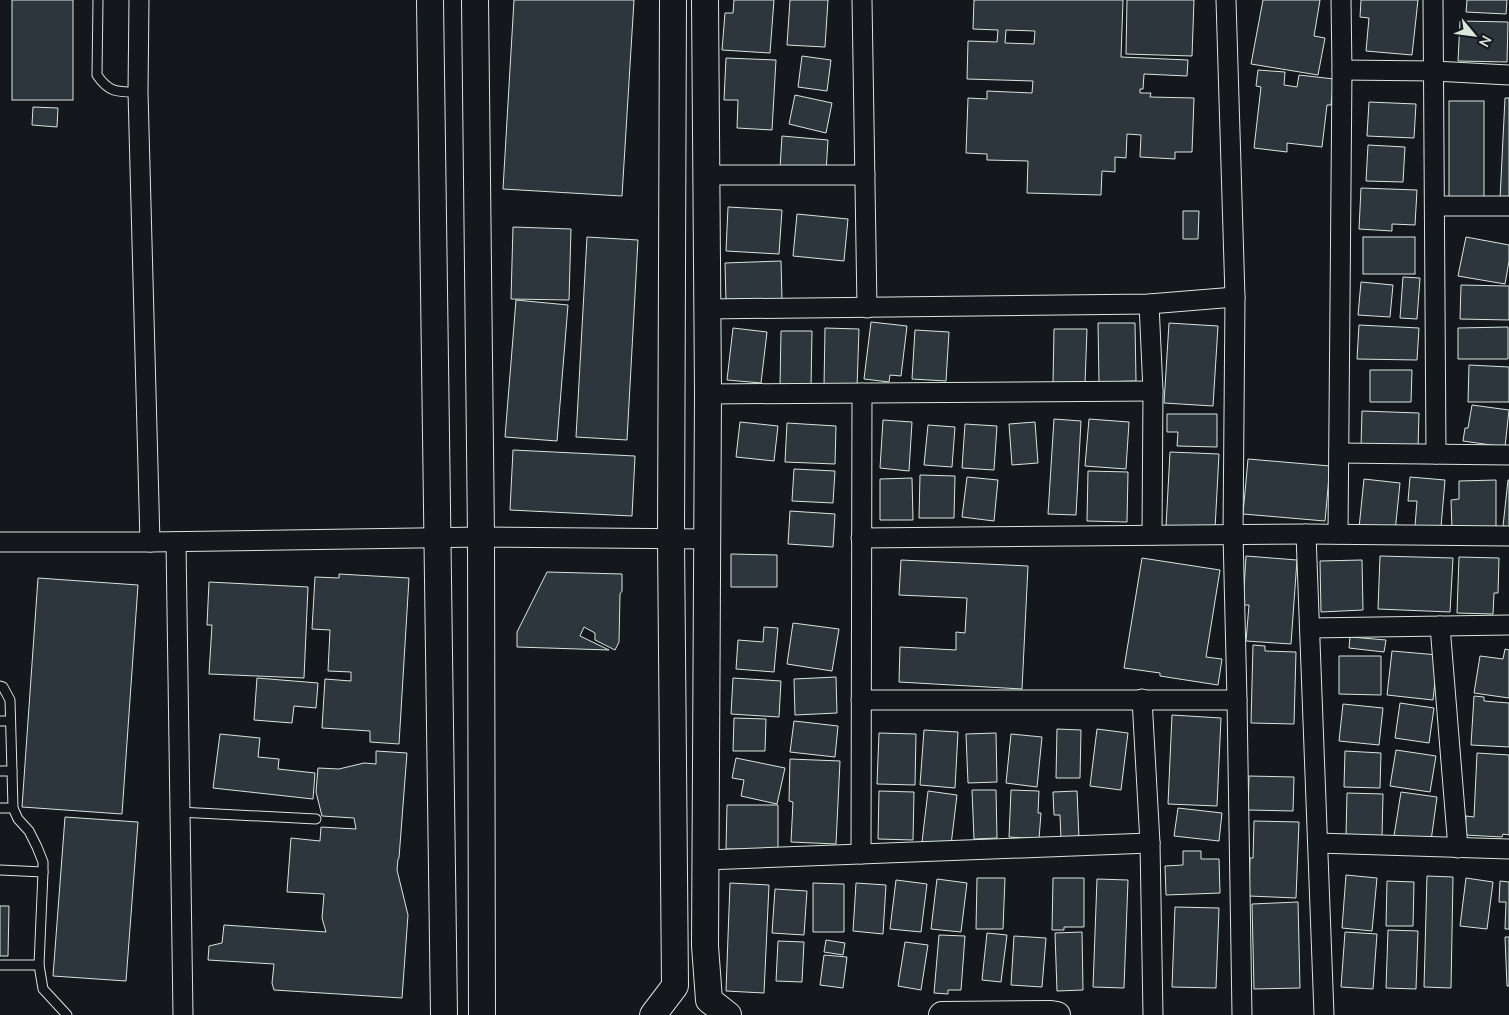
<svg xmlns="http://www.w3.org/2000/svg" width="1509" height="1015" viewBox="0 0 1509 1015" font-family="'Nunito Sans',sans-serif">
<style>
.building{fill:#2c363c;stroke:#d8e6dc;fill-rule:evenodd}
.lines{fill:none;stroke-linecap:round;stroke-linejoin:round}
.lane-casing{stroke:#d8e6dc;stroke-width:11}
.street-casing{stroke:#d8e6dc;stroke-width:21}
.secondary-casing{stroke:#d8e6dc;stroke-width:28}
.lane{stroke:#14181c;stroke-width:9}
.street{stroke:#14181c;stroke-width:19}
.secondary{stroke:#14181c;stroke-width:26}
</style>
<rect width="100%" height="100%" fill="#14181c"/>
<g class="building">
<rect x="12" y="0" width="61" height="100"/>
<path d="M514,0h120l-12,196 -119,-7z"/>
<path d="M734,0h40l-4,53 -48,-3 3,-37h8z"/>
<path d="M790,0h38l-3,47 -38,-2z"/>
<path d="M974,0h149l-2,57 67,3 -1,16 -43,-2 -1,15h-3v4h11l-1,4 44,1 -2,54h-17v7l-35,-2 1,-22 -14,-1 -1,24 -11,-1v15l-13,-1 -1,24 -74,-2 1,-32 -41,-1v-6l-21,-1 2,-55 19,1v-8l45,2 1,-12 -66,-2 1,-38 29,1 1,-12 -25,-1zM1006,30l29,1 -1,13 -29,-1z"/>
<path d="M1127,0h67l-2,56 -66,-2z"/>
<path d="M1263,0h57l-6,36 11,2 -7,37 -67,-11z"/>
<path d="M1361,0h57l-6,55 -46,-4 3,-33 -9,-1z"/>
<path d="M1467,0h40l-1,14 -40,-2z"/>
<path d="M1460,21l48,1 -1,40 -49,-1z"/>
<path d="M802,56l29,4 -4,31 -29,-4z"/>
<path d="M726,58l50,2 -4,70 -35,-2 1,-28h-14z"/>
<path d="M1258,70l27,2 -1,13 13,2 2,-12 35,4 -3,26h-4l-5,42 -35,-4v9l-33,-4 7,-61 -5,-1z"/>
<path d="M795,95l37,8 -6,30 -37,-9z"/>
<path d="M1505,98h4v101h-9z"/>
<rect x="1449" y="101" width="35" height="101"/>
<path d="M1369,102l47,2 -2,34 -47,-2z"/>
<path d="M33,107l25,1 -1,19 -25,-2z"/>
<path d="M782,136l46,4 -2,32 -46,-4z"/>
<path d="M1368,145l37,2 -2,35 -37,-1z"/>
<path d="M1361,188l56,2 -2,35 -23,-1v7l-33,-2z"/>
<path d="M728,207l54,3 -3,44 -53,-3z"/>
<path d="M1183,211h16l-1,28h-15z"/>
<path d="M797,214l51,5 -4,42 -51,-5z"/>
<path d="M513,227l58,2 -2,71 -58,-1z"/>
<path d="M587,237l51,3 -11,200 -51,-3z"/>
<rect x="1363" y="237" width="52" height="37"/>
<path d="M1466,237l43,8v16l-4,23 -47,-8z"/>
<path d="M781,261l1,39 -56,2 -1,-39z"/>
<path d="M1403,277l17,1 -3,41 -17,-1z"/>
<path d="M1361,282l32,3 -3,32 -32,-2z"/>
<path d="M1461,285l48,1v34l-49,-1z"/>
<path d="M516,300l52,5 -11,136 -52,-4z"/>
<path d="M871,322l36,4 -6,50 -11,-1 -1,7 -25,-3z"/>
<path d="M1098,323h37l1,58 -37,1z"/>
<path d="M1169,323l49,3 -5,80 -49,-3z"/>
<path d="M1359,325l60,3 -2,32 -60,-1z"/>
<path d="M1508,327v32h-50v-31z"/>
<path d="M733,328l34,4 -6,51 -34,-3z"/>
<path d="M825,328l34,1 -2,59 -33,-1z"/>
<path d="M1054,329h33l-2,55 -32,-1z"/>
<path d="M915,330l34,2 -3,49 -34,-2z"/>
<path d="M781,331h31l-1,56 -31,-1z"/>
<path d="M1469,365l40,2v35h-41z"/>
<path d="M1370,370h42l-1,32h-41z"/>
<path d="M1472,405l37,5 -4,37 -42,-6 2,-13h3z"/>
<path d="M1362,411l57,2 -1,36 -57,-2z"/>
<path d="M1167,414h50v33l-40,-1 1,-14h-11z"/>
<path d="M1054,419l27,2 -5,94 -28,-1z"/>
<path d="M1089,419l40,3 -3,47 -41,-3z"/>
<path d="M883,420l29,2 -3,49 -29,-3z"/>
<path d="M740,422l38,4 -4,35 -38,-4z"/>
<path d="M1035,422l3,41 -26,2 -3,-41z"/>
<path d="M787,423l49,3 -1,38 -50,-2z"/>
<path d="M965,424l32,2 -3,44 -32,-2z"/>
<path d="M928,425l27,2 -3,40 -28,-2z"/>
<path d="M513,450l122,6 -3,60 -122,-6z"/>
<path d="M1170,452l49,2 -4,75 -49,-2z"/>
<path d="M1248,459l82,7 -5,55 -82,-7z"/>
<path d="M794,469l41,2 -2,32 -41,-2z"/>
<path d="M1088,471l40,1 -1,50 -40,-1z"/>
<path d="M920,475l35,1 -1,42h-35z"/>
<path d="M967,477l31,3 -4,41 -32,-4z"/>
<path d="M1410,477l35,3 -4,47 -26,-1 2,-25h-9z"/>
<path d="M912,478l1,42h-33v-41z"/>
<path d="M1364,479l36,4 -5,49 -36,-4z"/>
<path d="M1496,480v48l-44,1 -1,-29 8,-1v-18z"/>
<path d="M1508,480h1v47l-6,-1z"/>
<path d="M790,511l45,3 -2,33 -45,-3z"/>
<path d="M731,554l46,1v32h-46z"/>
<path d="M1246,556l51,4 -6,84 -45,-3 3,-36h-6z"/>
<path d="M1380,556l73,2 -3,54 -72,-3z"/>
<path d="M1459,557l40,1 -1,35h-4l-1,21 -36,-1z"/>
<path d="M1142,558l78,12 -14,87 16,2 -4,26 -58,-9v-3l-36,-5z"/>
<path d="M901,560l127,6 -6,123 -123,-7 1,-35 56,3v-18l9,1 2,-35 -68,-3z"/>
<path d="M1362,560l1,50 -42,2 -1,-51z"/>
<path d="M547,572l75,2v17l-2,3 -1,48 -4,8 -20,-10v-7l-11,-6 -4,9 29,14 -92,-3v-15z"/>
<path d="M339,574l70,4 -10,166 -29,-2v-11l-48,-3 3,-49 26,2v-9l-23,-1 2,-41 -18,-1 3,-52 24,1z"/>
<path d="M38,578l100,7 -16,229 -100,-7z"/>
<path d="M209,582l99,5 -4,91 -95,-4 3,-49h-5z"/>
<path d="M793,623l46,6 -7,42 -45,-7z"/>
<path d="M764,627l14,1 -4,44 -38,-3 2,-29 25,2z"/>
<path d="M1350,637l36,3 -2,12 -35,-4z"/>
<path d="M1253,645l12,1v5l31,1 -2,72 -43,-1z"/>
<path d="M1505,649l4,1v48l-35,-5 6,-37 23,3z"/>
<path d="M1392,651l46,4 -5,45 -46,-5z"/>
<path d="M1339,656h42v39l-42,-1z"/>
<path d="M836,677l1,36 -42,2 -1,-36z"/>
<path d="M257,678l61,5 -2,25 -22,-2 -2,17 -38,-3z"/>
<path d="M733,678l48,3 -2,36 -48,-3z"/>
<path d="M1474,696l10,1v4l25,2v44l-38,-2z"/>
<path d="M1400,703l34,5 -5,35 -34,-5z"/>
<path d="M1343,704l40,4 -4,37 -40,-4z"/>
<path d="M1172,715l49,3 -4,88 -49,-2z"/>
<path d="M734,718l32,1 -1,32h-32z"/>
<path d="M794,721l44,5 -3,31 -45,-5z"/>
<path d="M1057,729l24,1 -1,48h-24z"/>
<path d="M1097,729l31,4 -7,57 -31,-4z"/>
<path d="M924,730l34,2 -3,56 -35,-3z"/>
<path d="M879,733l37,1 -1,51 -38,-1z"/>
<path d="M996,733l1,49 -29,1 -2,-49z"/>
<path d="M220,734l40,4 -2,19 21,2 -1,10 37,4 -2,26 -100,-11z"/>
<path d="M1011,734l31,3 -5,50 -31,-4z"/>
<path d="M1396,750l40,6 -6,36 -40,-6z"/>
<path d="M376,751l31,2 -8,105 -1,1 -1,11 11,45 -6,83 -128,-8 -2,-7 2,-19 -66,-4 1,-14 13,-3 2,-18 102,7 -4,-14 2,-24 -37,-2 4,-54 29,3 1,-14 35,2 -2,-11 -32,-2 -6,-24 2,-24 21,1 25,-6 12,1z"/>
<path d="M1345,751l36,2 -1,35 -36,-1z"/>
<path d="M1477,753l32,2v80l-6,-1 -1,3 -37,-2 1,-19 8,1z"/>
<path d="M736,758l49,10 -8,36 -36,-8 3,-16 -12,-2z"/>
<path d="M790,759l50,2 -4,83 -45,-2 2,-40 -4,-1z"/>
<path d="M1249,776l45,1 -1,34 -45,-1z"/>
<path d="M972,790h24l1,48 -23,1z"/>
<path d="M1011,790l28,1 -1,22h3l-2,26 -30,-2z"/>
<path d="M879,791l35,1 -1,48 -35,-1z"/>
<path d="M928,791l29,4 -6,50 -29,-3z"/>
<path d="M1077,791l2,47 -18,1 -1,-24h-6l-1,-23z"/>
<path d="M1401,792l36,5 -6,44 -37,-5z"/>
<path d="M1347,793l36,1 -1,43 -36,-1z"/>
<path d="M727,805h51v45l-52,-1z"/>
<path d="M1178,808l44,5 -3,28 -45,-5z"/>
<path d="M65,817l73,5 -12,159 -73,-5z"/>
<path d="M1254,821l45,1 -3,76 -47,-2 1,-38h3z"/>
<path d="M1183,851h18v8h18l1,34 -54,2 -1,-29 18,-1z"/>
<path d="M1346,875l31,3 -5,53 -30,-3z"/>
<path d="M1427,876l26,1 -2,111 -27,-1z"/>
<path d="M977,878h28l-2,51h-27z"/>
<path d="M1053,878h31v49h-20v3h-12z"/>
<path d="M1466,878l27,4 -6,47 -27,-3z"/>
<path d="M937,879l30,4 -6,49 -30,-3z"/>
<path d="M1097,879l31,1 -4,108 -31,-1z"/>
<path d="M896,880l31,4 -6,48 -31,-3z"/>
<path d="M1387,881l27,1 -1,44h-27z"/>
<path d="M1500,881l9,1v47h-4l1,-27h-7z"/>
<path d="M730,883l39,2 -5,108 -38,-2z"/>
<path d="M813,883l31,1v48h-31z"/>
<path d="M856,883l30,2 -3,49 -30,-3z"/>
<path d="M775,889l32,2 -3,44 -32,-2z"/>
<path d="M1298,902l2,86 -46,1 -2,-85z"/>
<path d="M0,906h9l-1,50h-8z"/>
<path d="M1175,907l44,1 -3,80 -44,-1z"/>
<path d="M1388,930l30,1 -2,58 -30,-1z"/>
<path d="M1082,932l1,58 -26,1 -2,-58z"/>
<path d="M1345,932l32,2 -4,55 -32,-2z"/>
<path d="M987,933l20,2 -6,47 -19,-2z"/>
<path d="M939,935l26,1 -4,54h-13v4l-14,-1z"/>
<path d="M1014,936l32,2 -4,49 -31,-2z"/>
<path d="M1505,937h4v49h-2z"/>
<path d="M826,940l19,3 -2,12 -19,-3z"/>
<path d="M778,941l26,1 -2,40 -26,-1z"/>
<path d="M905,942l23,3 -7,45 -23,-4z"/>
<path d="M824,955l23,2 -4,31 -23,-3z"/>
</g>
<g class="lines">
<g class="lane-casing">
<g id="lane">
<path d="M98,0l-1,75c12,18 21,17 41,17"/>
<path d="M0,686l3,1 7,13 3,108 5,11 11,12 8,16 6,15v10l-4,93 4,24 24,26"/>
<path d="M0,721h10"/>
<path d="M0,771h12"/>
<path d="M0,808h13"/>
<path d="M179,812l137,7"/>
<path d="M0,870l43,2"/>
<path d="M0,965h39"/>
</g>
</g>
<g class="street-casing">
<g id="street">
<path d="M139,0l-1,92 12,450"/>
<path d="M862,0l5,308"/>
<path d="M1226,0l9,297 -2,237 4,166 5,315"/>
<path d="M1433,0l3,454"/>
<path d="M1342,70l92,1 75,4"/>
<path d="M706,175h159"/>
<path d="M1435,206h74"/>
<path d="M1149,304l4,87 -1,144"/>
<path d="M707,309l442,-5 86,-7"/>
<path d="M708,394l445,-3"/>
<path d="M1339,453l170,2"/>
<path d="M1306,534l18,481"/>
<path d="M1338,534l4,-464 -1,-70"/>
<path d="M861,538l445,-4 203,2"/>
<path d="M0,542h150l331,-5 226,2"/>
<path d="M176,542l7,473"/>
<path d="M1440,626l18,222"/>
<path d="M1310,628l199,-3"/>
<path d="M1142,699l8,144 3,172"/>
<path d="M861,700h376"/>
<path d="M1318,843l191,6"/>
<path d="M861,854l1,-461"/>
<path d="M706,860l444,-17"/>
</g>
</g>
<g class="secondary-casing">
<g id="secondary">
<path d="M430,0l14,1015"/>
<path d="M475,0l6,537 1,478"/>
<path d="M705,0l3,394 -3,552 4,54 19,15"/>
<path d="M653,1015l22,-29 -4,-447 2,-539"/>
<path d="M942,1015l109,-1 6,1"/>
</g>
</g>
<use href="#lane" class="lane"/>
<use href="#street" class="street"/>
<use href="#secondary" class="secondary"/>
</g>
<g transform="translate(1474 35) rotate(119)" stroke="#14181c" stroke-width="4" paint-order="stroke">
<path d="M0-4L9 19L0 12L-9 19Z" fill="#d8e6dc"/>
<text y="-8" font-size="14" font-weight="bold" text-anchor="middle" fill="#d8e6dc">N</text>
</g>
</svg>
